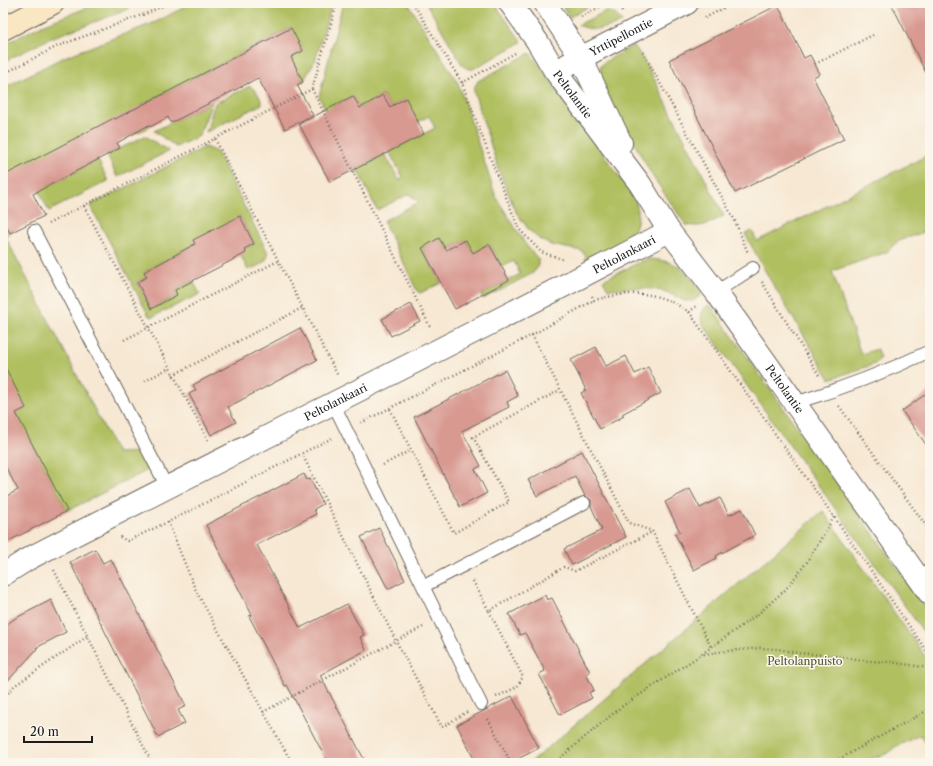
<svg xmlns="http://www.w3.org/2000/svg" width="933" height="766" viewBox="0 0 933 766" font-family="'Libre Caslon Text',serif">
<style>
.green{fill:#b0bf61;stroke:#666e3e}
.building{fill:#d89991}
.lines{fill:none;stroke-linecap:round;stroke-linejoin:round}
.lane-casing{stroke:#69635c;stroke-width:14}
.street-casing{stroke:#69635c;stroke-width:24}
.secondary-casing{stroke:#69635c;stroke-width:24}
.path{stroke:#69635c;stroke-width:2.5;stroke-dasharray:1 3;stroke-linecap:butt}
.lane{stroke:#fff;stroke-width:12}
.street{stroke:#fff;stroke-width:22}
.secondary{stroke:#f9e7c3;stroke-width:22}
.labels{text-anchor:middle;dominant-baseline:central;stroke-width:3;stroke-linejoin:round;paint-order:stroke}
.street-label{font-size:11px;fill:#1c1c1c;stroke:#fbf7ec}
.park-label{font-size:11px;fill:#505534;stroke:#fbf7ec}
</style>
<rect width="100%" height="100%" fill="#fbf7ec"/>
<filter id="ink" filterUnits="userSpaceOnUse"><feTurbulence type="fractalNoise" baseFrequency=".025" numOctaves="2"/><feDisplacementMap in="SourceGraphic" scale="8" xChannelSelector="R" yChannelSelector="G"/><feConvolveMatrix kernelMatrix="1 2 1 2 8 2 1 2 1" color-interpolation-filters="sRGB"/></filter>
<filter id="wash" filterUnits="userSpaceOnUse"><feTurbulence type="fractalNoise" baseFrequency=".012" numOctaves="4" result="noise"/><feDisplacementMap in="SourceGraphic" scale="16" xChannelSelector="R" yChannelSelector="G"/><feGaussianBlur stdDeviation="0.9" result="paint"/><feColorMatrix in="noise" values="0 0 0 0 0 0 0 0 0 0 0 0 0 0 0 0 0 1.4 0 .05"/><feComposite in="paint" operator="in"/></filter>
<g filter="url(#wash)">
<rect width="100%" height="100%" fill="#f7e8d3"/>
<g class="green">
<path d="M100,3h34l-7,7 -74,27 -50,25v-17l41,-21z"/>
<path d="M192,3h140l-17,58 -12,21 -12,-25 12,-6 -13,-23 -150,78 10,21 -25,11 -122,38v-88l61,-31 92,-35z"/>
<path d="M343,3h65l50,80 38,114 30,48 12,14v8l-5,6 -50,26 -2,-4 39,-21 -6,-13 -12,6 -13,-23 -16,9 -7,-13 -20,10 -7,-11 -17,9 19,35 -21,10 -3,-2 -34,-70 36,-19 -10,-8 -32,16 -20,-41 28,-15 14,26 4,-3 -14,-25 46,-24 -6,-12 -15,8 -8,-25 -16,8 -7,-12 -23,13 -7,-12 -19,9v20l-15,-28z"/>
<path d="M426,3h68l28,39 -49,27h-5l-5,-3z"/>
<path d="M560,3h35l-25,14z"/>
<path d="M606,11c8,1 12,5 16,11 -17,7 -27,10 -44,3z"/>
<path d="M634,45l15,24 75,147c-16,8 -20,12 -38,9l-33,-48 -51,-92c-2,-8 -5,-15 1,-22z"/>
<path d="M530,53l105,145c1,5 3,10 3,15 0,30 -29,39 -51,49l-2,-3 1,-2 -4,-6 -31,-6 -12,-6 -10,-9 -13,-18 -17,-41 -25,-79v-4l4,-7z"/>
<path d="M250,86c7,5 10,10 12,18l-56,28 9,-29z"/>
<path d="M212,102l-13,34 -23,11 -22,-16z"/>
<path d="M145,136l24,15 -52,26 -10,-22z"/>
<path d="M205,147l12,5 51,101c0,10 -11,13 -20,17l-7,-14 3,-7 10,-5 -14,-28 -45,28 -51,28 3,5 -10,5 14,27 26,-13 -2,-6 18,-9 7,13 -48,23 -3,-1 -58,-109 1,-3 15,-7z"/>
<path d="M930,154v76l-32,11 -11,11 -55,19 29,83 16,-5 3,10 -5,5 -45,15 -61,-101 -24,-44 7,-3 5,10z"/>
<path d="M98,160l10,21 -59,30 -10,-20z"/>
<path d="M3,220l7,13 -5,3 112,217 21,-1 10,18 -81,41 -50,-95 -1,-3 9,-5 -22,-45z"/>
<path d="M650,259c28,2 38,11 52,35l-9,7h-8l-19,-9 -13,-3 -19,-1 -26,1 -5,-9 39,-19z"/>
<path d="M708,305l3,1 219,308v27l-228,-318c-2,-9 0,-12 6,-18z"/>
<path d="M823,511l107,152v89l-10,-17 -27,13v1l-7,5 -16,5 1,4h-341z"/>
</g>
<g id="blocks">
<g class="building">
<path d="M891,3h39v78z"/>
<path d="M778,5l26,53 6,-3 10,19 -7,3 31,62 -109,54 -66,-133z"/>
<path d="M291,28l12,23 -12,6 12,25 -6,3 16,30 -28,14 -27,-51 -87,45 -3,-6 -18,10 -1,-2 -32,18 3,5 -87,46 11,22 -34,17 -7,-13v-44l111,-58 1,1z"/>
<path d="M383,95l7,12 16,-9 18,36 -94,48 -31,-58 54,-28 7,12z"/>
<path d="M240,216l14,28 -10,5 2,4 -71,37 2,5 -26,14 -14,-27 10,-5 -3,-5 51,-28 -2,-4z"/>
<path d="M439,238l7,12 20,-10 7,13 16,-9 20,36 -54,29 -33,-61z"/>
<path d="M411,304l9,17 -29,15 -9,-17z"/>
<path d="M300,328l17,32 -89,47 8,15 -25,13 -22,-41 7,-4 -3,-5z"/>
<path d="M596,347l10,19 20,-10 9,18 13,-7 13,26 -39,21 2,2 -24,13 -19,-36 5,-3 -15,-30z"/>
<path d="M3,363l23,45 -10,5 51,98 -64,33v-46l15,-8 -15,-28z"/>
<path d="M505,370l13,26 -11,6 2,5 -47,24 19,35 -6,3 12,24 -27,14 -46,-90z"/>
<path d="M930,391v59l-28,-39z"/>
<path d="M582,451l44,86 -54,28 -8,-16 38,-19 -11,-24v-6l-6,-4 -10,-20 -38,20 -9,-16z"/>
<path d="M304,474l3,6 3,-1 13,25 -9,5 2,5 -59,31 43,83 47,-24 17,31 -4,2 6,13 -46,25 46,88h-38l-41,-78 -2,1 -36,-70 3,-1 -46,-90z"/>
<path d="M690,489l10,19 20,-10 9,17 13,-6 13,26 -39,21 1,2 -23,12 -19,-36 5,-2 -15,-30z"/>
<path d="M379,528l26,52 -17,9 -27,-52z"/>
<path d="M95,549l8,14 8,-4 75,147 -8,4 7,13 -27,14 -88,-175z"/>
<path d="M545,595l2,5 5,-2 38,74 -4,2 8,16 -5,3 3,5 -32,17 -21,-41 6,-3 -20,-38 -5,2 -11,-21z"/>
<path d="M51,600l15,32 -30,16 1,1 -34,37v-59l11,-8z"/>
<path d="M512,696l27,52 -29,15h-34l-19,-38z"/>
</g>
</g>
</g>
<g filter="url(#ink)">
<use href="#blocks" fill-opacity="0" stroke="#69635c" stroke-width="1"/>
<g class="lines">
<g class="lane-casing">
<g id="lane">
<path d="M34,231l133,256"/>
<path d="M716,292l37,-24"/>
<path d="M333,403l148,301"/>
<path d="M795,403c46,-14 91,-31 135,-52"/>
<path d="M424,586l160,-83"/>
</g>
</g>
<g class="street-casing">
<g id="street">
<path id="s1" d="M510,3l27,38 18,30 85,113 29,47 47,61 214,302"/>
<path d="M545,3l36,55 40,85"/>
<path id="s2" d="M567,65l120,-62"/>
<path id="s3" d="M3,575l25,-16c213,-111 429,-216 641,-328"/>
</g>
</g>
<g class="secondary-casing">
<path id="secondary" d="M3,29l50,-26"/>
</g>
<g class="path">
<path d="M413,3l49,80 31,82 26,64 22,23 24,8"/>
<path d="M618,3l4,8"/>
<path d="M581,17l26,-14"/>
<path d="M705,18l28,-15"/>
<path d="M643,52l92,169 13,32"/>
<path d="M815,64l58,-29"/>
<path d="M3,74l55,-28 92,-34 19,-9"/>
<path d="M462,83l55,-31"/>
<path d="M312,89l119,240"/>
<path d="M215,139l123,237"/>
<path d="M84,206l125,236"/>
<path d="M48,224l264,-135 25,-86"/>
<path d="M762,282l58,95"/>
<path d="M592,296l2,4c39,-9 60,-11 95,12l145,205 96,139"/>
<path d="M689,312l9,-7"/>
<path d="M532,335l97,188 23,8 59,116"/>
<path d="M124,340l154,-79"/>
<path d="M173,375l129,-67"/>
<path d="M145,381l24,-13"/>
<path d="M839,406l91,125"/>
<path d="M390,409l64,124 55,-31 -36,-65 87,-47"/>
<path d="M361,423l171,-88 62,-35"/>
<path d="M383,465l28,-15"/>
<path d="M168,522l28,69 96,172"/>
<path d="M120,537l7,4 41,-19 164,-84"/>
<path d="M54,570l98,193"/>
<path d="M473,581l16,30 75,-44 11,4 77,-39"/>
<path d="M489,611l34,66 -6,10 -21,10"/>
<path d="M423,627l-27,14 46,86 25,-15"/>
<path d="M700,655l17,-3 43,-4 18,1 19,4 39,3 33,5 21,1 40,6"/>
<path d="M3,699l11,-13 74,-50"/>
<path d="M263,712l133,-71 -94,-187"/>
<path d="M488,719l23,44"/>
<path d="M554,763l67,-56 78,-51 59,-42 27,-24 22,-28 27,-45"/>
<path d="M832,763l98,-54"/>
</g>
<use href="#lane" class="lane"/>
<use href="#street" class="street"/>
<use href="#secondary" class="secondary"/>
</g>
</g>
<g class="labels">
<g class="street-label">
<text stroke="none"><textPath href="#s2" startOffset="61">Yrttipellontie</textPath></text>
<text stroke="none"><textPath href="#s1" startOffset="111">Peltolantie</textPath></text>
<text stroke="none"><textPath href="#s3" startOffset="699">Peltolankaari</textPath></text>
<text stroke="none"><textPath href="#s1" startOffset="474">Peltolantie</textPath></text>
<text stroke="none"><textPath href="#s3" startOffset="375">Peltolankaari</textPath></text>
</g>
<g class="park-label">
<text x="805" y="661">Peltolanpuisto</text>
</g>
</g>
<rect width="933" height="766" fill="none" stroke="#fbf7ec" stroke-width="16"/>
<path d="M24 736v6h68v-6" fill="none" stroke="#1c1c1c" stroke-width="2"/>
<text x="30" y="736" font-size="12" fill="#1c1c1c" stroke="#fbf7ec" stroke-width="3" paint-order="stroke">20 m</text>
</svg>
